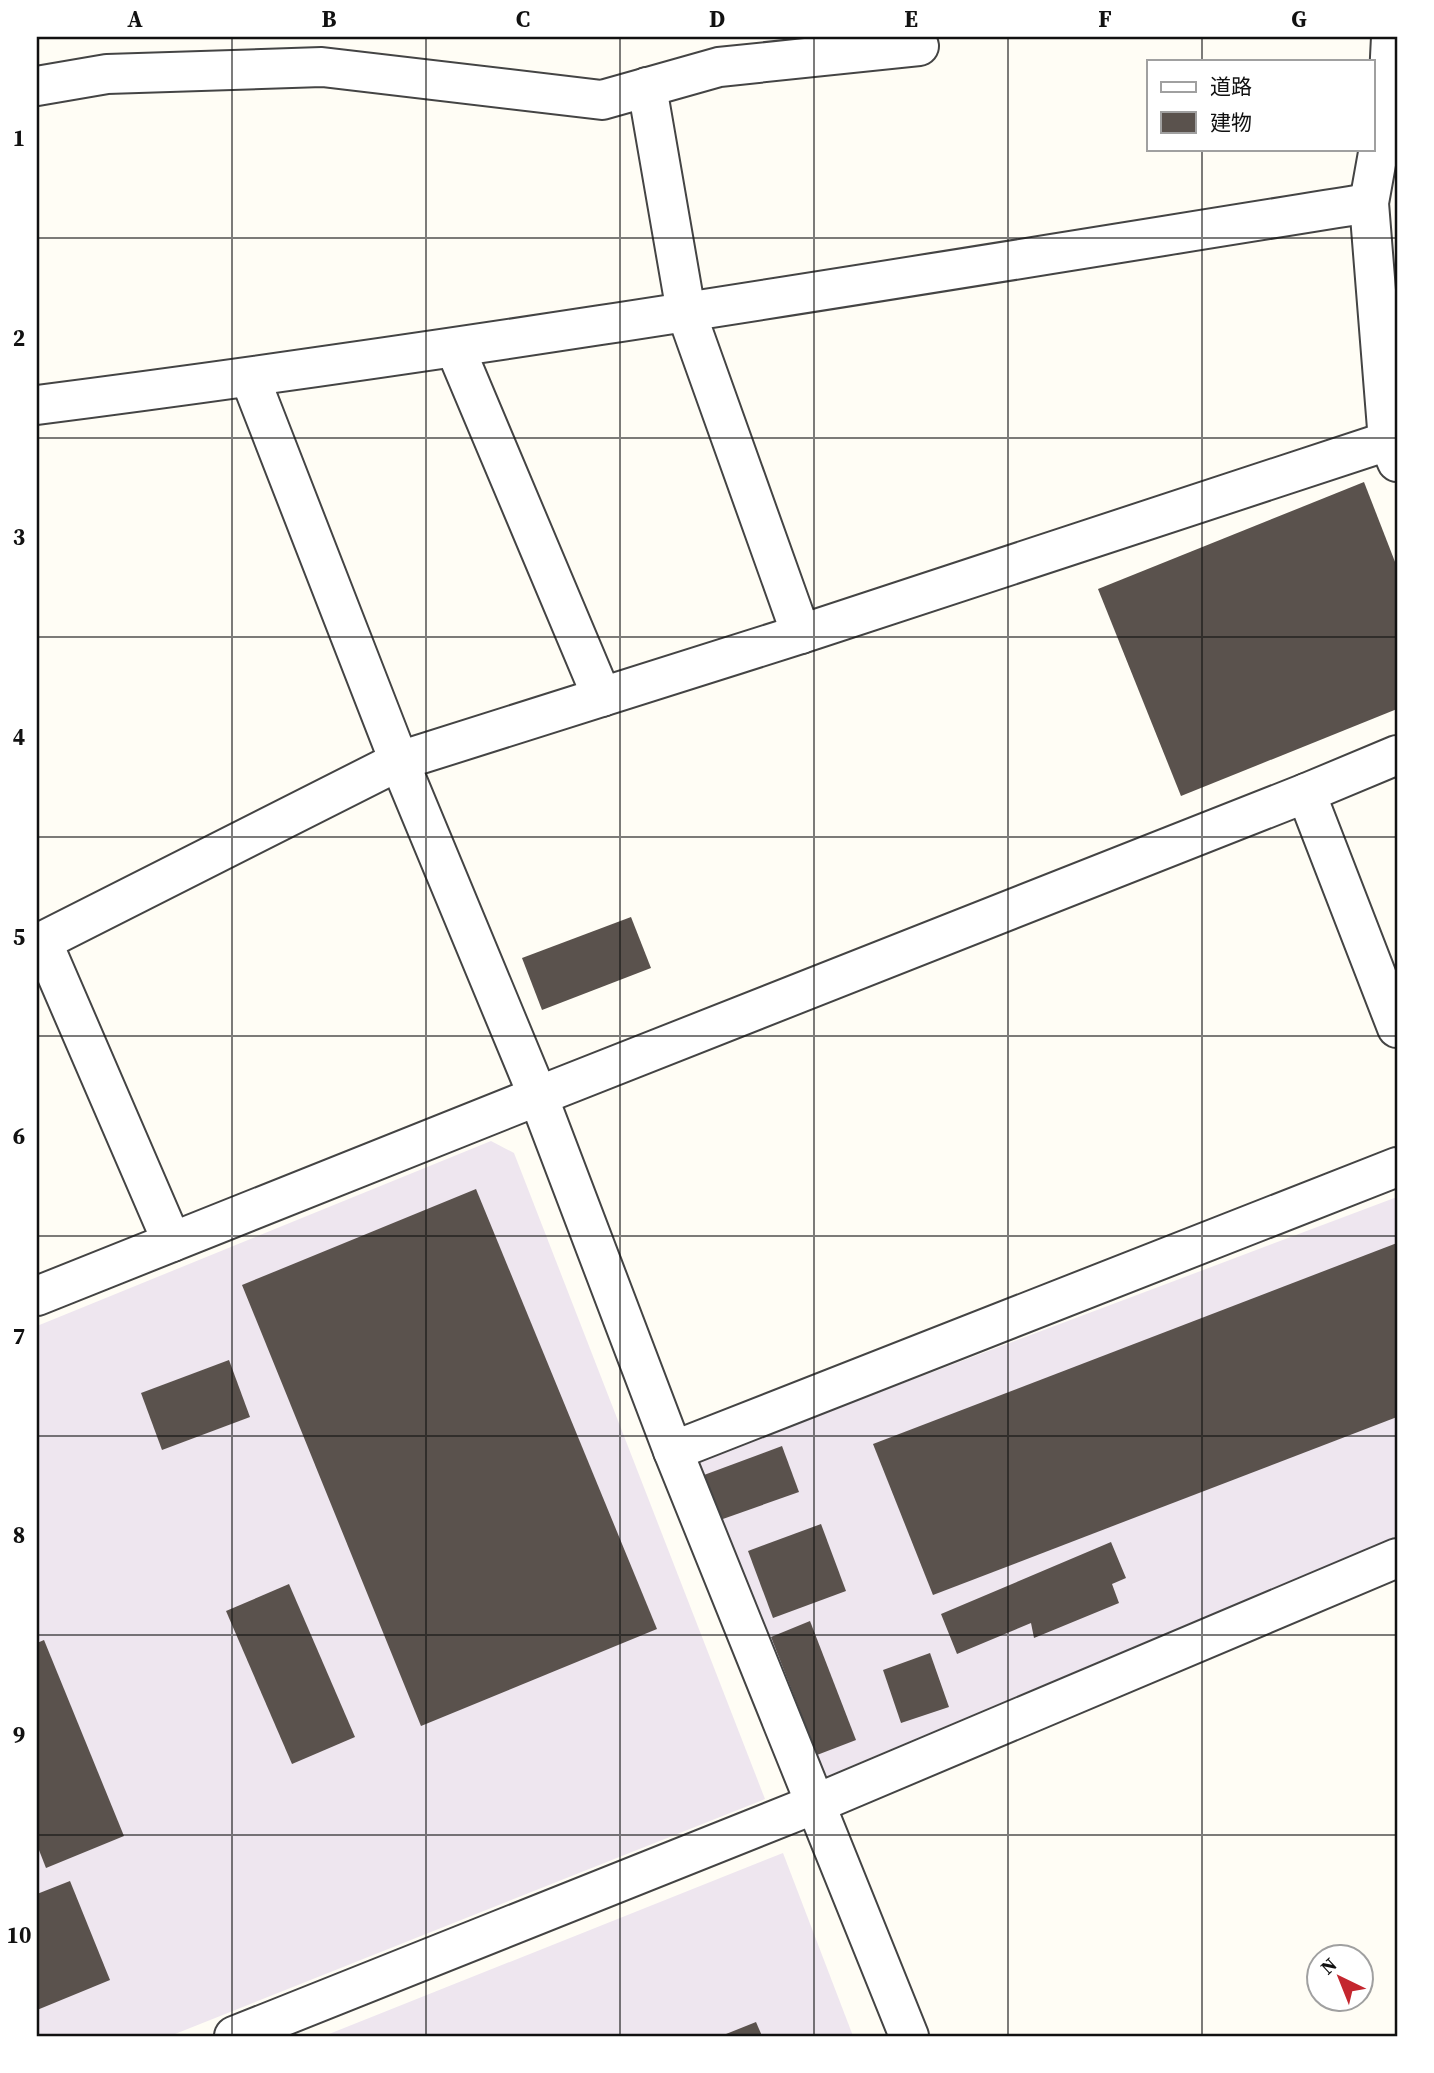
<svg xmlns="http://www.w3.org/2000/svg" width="1434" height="2073" viewBox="0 0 1434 2073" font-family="'Source Serif 4','Noto Sans JP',serif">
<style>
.industrial{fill:#eee6ef}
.building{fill:#5a524d}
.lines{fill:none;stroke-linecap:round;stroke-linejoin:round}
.minor-casing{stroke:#444;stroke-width:42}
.minor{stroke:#fff;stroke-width:38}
.grid{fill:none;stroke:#111;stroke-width:2;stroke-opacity:0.55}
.neatline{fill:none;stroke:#111;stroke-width:2.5}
.grid-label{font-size:23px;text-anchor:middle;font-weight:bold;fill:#111}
</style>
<rect width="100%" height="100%" fill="#fffdf5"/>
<g class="industrial">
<path d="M491,1141l23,12 251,646 -595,237h-133v-710z"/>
<path d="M1397,1197v339l-586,247 -125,-318z"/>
<path d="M783,1853l70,183h-529z"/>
</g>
<g class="building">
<path d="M1364,482l33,85v142l-216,87 -83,-207z"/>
<path d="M631,917l20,51 -109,42 -20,-52z"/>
<path d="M476,1189l181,440 -236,97 -179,-441z"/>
<path d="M1397,1243v174l-464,178 -60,-151z"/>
<path d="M229,1360l21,57 -88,33 -21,-57z"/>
<path d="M782,1446l17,46 -79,28 -16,-45z"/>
<path d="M821,1524l25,67 -73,27 -25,-67z"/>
<path d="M1111,1542l15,36 -14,6 7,19 -85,35 -3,-15 -74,31 -16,-40z"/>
<path d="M289,1584l66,153 -63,27 -66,-153z"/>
<path d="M810,1621l46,119 -39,15 -46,-118z"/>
<path d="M44,1640l80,196 -78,32 -9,-23v-202z"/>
<path d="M930,1653l19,54 -48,16 -18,-53z"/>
<path d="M70,1881l40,99 -73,30v-116z"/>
<path d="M756,2022l6,14h-41z"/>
</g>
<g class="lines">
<g class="minor-casing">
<g id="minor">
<path d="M1391,37l-3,60 -19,106 19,238 9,21"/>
<path d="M37,86l70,-12 215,-7 280,33 117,-33 200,-21"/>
<path d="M647,87l39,225 115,322"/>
<path d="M455,348l147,349"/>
<path d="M250,378l149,383 139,335 135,355 236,585"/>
<path d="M37,405c445,-57 888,-131 1332,-202"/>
<path d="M1306,793l91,235"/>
<path d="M42,941l130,301"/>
<path d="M37,944l362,-183 402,-127 596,-196"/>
<path d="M37,1296l501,-200 768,-303 91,-38"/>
<path d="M673,1451l724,-284"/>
<path d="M234,2036l581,-232 582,-246"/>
</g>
</g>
<use href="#minor" class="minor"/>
</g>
<path class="grid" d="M232,37v1999M426,37v1999M620,37v1999M814,37v1999M1008,37v1999M1202,37v24M1202,149v1887M37,238h1360M37,438h1360M37,637h1360M37,837h1360M37,1036h1360M37,1236h1360M37,1436h1360M37,1635h1360M37,1835h1360"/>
<rect width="1434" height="2073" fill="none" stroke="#ffffff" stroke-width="77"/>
<rect x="1147" y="60" width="228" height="91" fill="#ffffff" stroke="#a0a0a0" stroke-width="2"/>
<rect x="1161" y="82" width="35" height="10" fill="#ffffff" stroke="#a0a0a0" stroke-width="2"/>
<text x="1210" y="94" font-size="21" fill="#111111">道路</text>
<rect x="1161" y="112" width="35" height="21" fill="#5a524d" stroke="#a0a0a0" stroke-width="2"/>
<text x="1210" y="130" font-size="21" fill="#111111">建物</text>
<g transform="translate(1340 1978) rotate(317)"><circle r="33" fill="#ffffff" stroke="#a0a0a0" stroke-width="2"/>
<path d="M0-5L12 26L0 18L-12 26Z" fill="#c4262e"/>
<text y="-10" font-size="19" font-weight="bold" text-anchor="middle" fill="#111111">N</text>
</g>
<rect x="38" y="38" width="1358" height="1997" class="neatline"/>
<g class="grid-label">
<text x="135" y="27">A</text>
<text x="329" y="27">B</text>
<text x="523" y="27">C</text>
<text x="717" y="27">D</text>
<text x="911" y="27">E</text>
<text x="1105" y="27">F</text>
<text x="1299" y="27">G</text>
<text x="19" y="146">1</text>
<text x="19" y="346">2</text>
<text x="19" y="545">3</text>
<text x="19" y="745">4</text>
<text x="19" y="945">5</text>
<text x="19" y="1144">6</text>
<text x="19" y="1344">7</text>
<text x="19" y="1543">8</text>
<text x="19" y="1743">9</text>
<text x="19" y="1943">10</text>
</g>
</svg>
